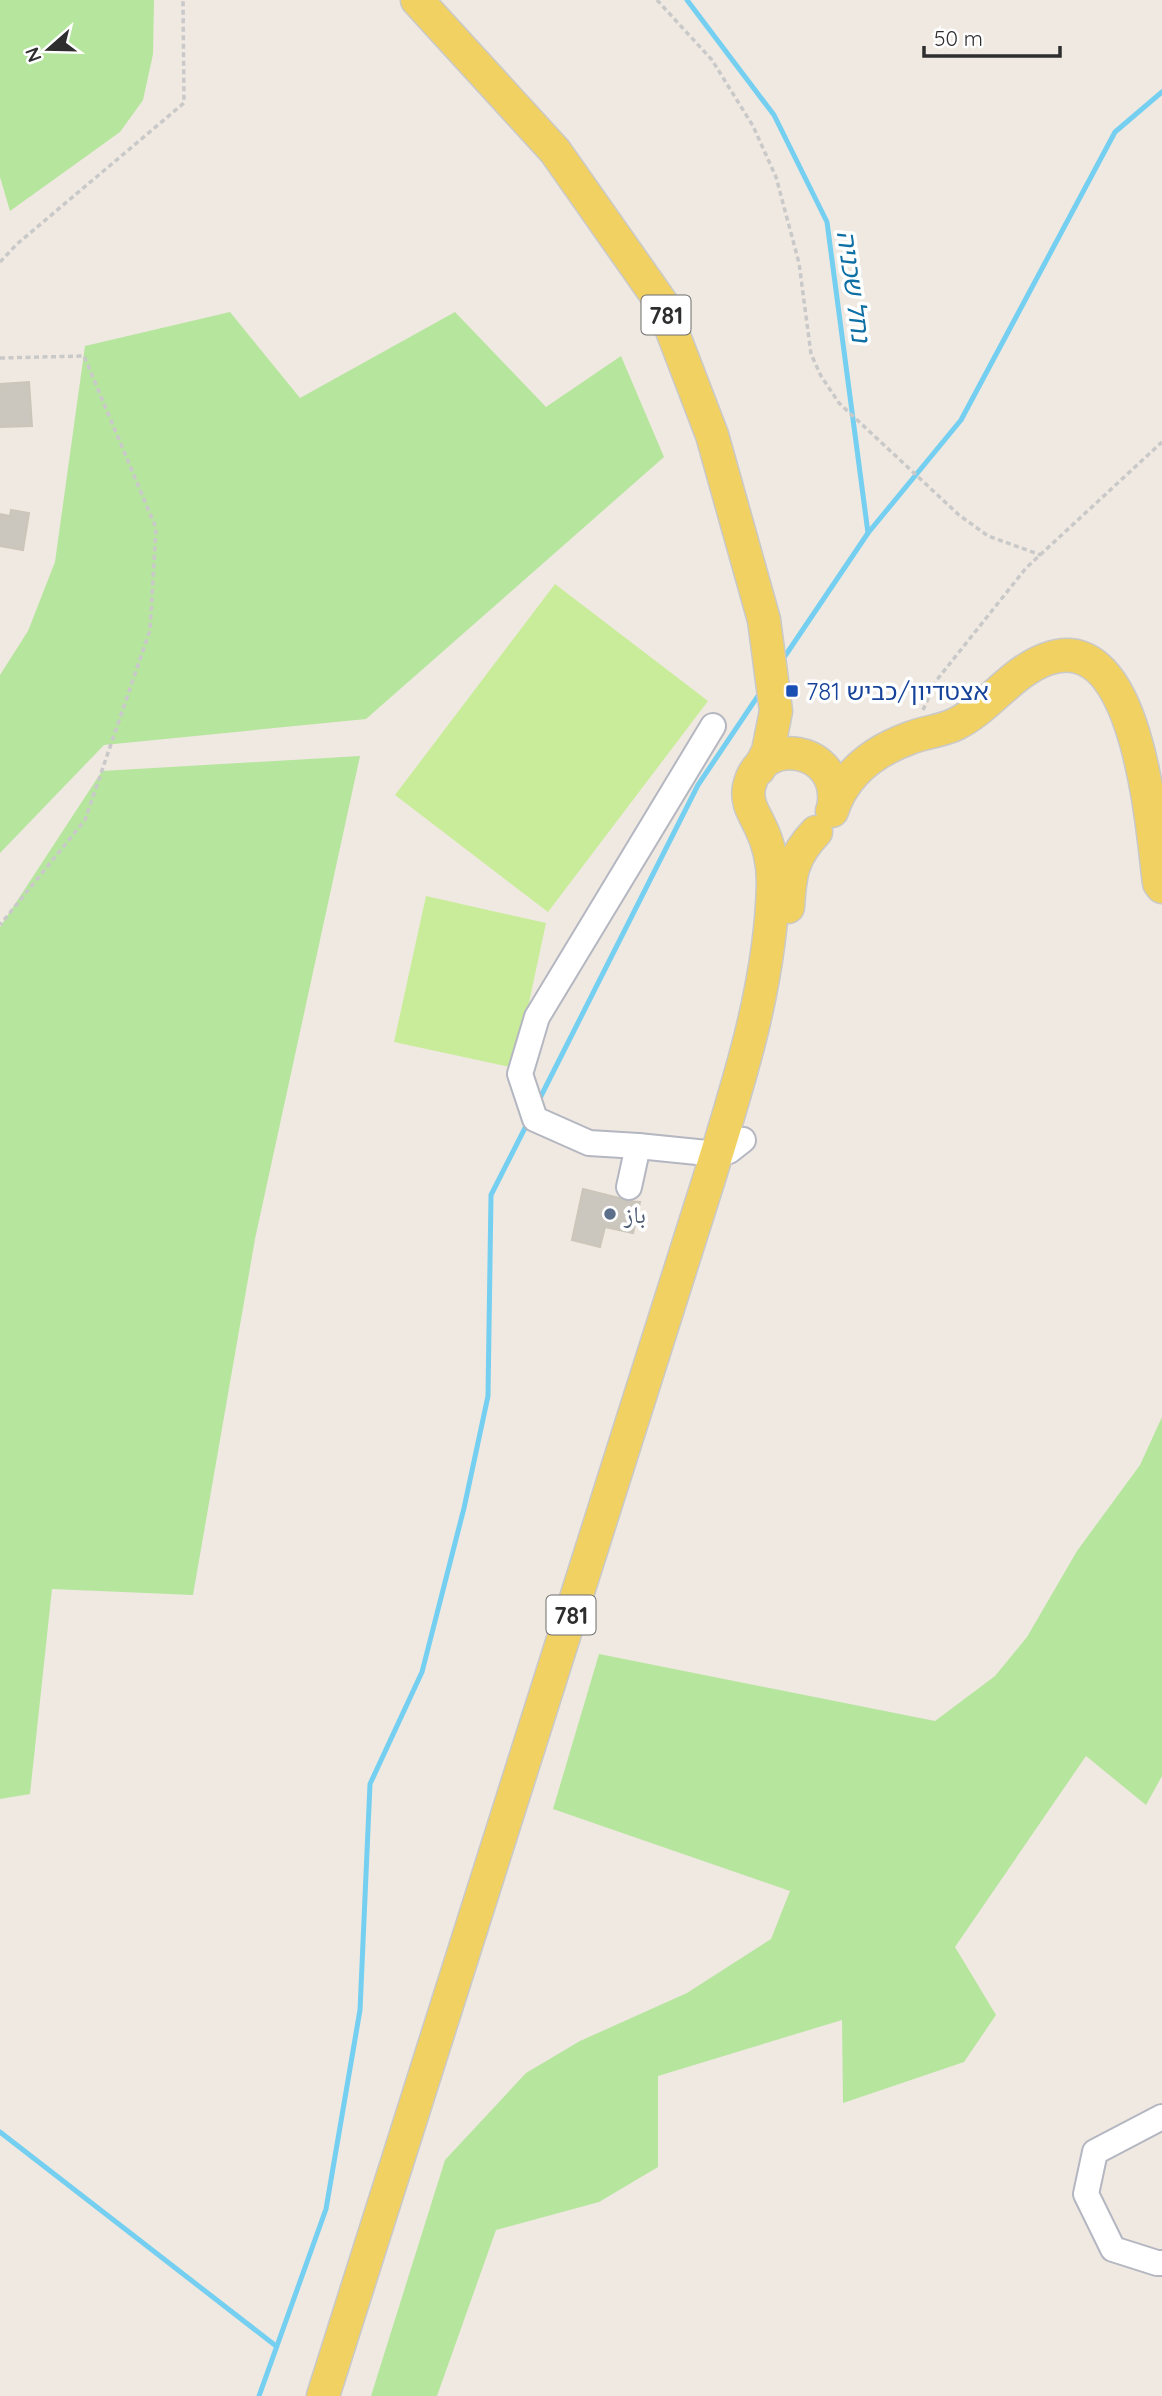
<svg xmlns="http://www.w3.org/2000/svg" width="1162" height="2396" viewBox="0 0 1162 2396" font-family="Quicksand,'Noto Naskh Arabic','Noto Sans Hebrew',sans-serif">
<style>
.green{fill:#b6e59e}
.pitch{fill:#c9ec9a}
.lines{fill:none;stroke-linecap:round;stroke-linejoin:round}
.stream{stroke:#75cff0;stroke-width:5}
.building{fill:#cbc7bf;stroke:#cbc5ba;stroke-width:2}
.minor-casing{stroke:#b4b7c1;stroke-width:28}
.major-casing{stroke:#c9c9c9;stroke-width:35}
.path{stroke:#c9c9c9;stroke-width:3.5;stroke-dasharray:5 3.5;stroke-linecap:butt}
.minor{stroke:#fff;stroke-width:24}
.major{stroke:#f2d163;stroke-width:32}
.transit-dot{fill:#1a4fb4;stroke:#fff;stroke-width:2.5}
.service-dot{fill:#5c6f8a;stroke:#fff;stroke-width:2.5}
.labels{text-anchor:middle;dominant-baseline:central;stroke-width:7;stroke-linejoin:round;paint-order:stroke}
.shield{fill:#fff;stroke:#6d6d6d;stroke-width:2}
.shield-label{font-size:23px;font-weight:bold;fill:#2e2e2e}
.transit-label{font-size:24px;fill:#164399;stroke:#fff;text-anchor:start}
.service-label{font-size:24px;fill:#4e5e75;stroke:#fff;text-anchor:start}
.water-label{font-size:26px;font-style:italic;fill:#0d6fa3;stroke:#fff}
</style>
<rect width="100%" height="100%" fill="#efe9e1"/>
<g class="green">
<path d="M0,0h154l-1,54 -10,46 -23,32 -110,79 -10,-34z"/>
<path d="M230,312l70,86 155,-86 91,95 75,-51 43,101 -298,262 -262,26 -104,108v-178l28,-44 27,-69 30,-216z"/>
<path d="M360,756l-105,483 -62,356 -141,-6 -22,205 -30,5v-872l102,-156z"/>
<path d="M1162,1417v359l-16,29 -60,-49 -131,191 41,68 -32,47 -121,41 -1,-83 -184,56v91l-59,35 -103,28 -59,166h-66l74,-236 81,-87 54,-32 107,-48 84,-54 19,-48 -237,-82 46,-155 336,67 60,-45 32,-39 50,-86 63,-86z"/>
</g>
<g class="pitch">
<path d="M555,584l153,117 -160,211 -153,-117z"/>
<path d="M426,896l120,27 -31,145 -121,-26z"/>
</g>
<g class="lines">
<g class="stream">
<path d="M687,0l87,115 53,107 41,311"/>
<path d="M781,662l87,-129 93,-113 154,-288 47,-40"/>
<path d="M538,1102l160,-317 64,-95"/>
<path d="M0,2132l276,214"/>
<path d="M259,2396l67,-187 34,-199 10,-226 52,-112 42,-164 24,-112 3,-201 38,-75"/>
</g>
</g>
<g class="building">
<path d="M29,382l3,44 -32,1v-43z"/>
<path d="M11,510l18,3 -6,37 -23,-4v-32l10,2z"/>
<path d="M583,1189l36,9 6,3 15,1 -7,31 -28,-6 -5,20 -28,-7z"/>
</g>
<g class="lines">
<g class="minor-casing">
<g id="minor">
<path d="M713,726l-176,291 -17,57 15,45 54,24 49,3 79,8 12,-3 14,-11"/>
<path d="M629,1187l9,-41"/>
<path d="M1162,2117l-67,35 -9,42 27,55 44,14h5"/>
</g>
</g>
<g class="major-casing">
<g id="major">
<path d="M417,0l138,151 106,151 51,133 52,185 12,91 -8,40 -9,18"/>
<path d="M832,811c12,-37 42,-60 78,-73 15,-6 32,-7 46,-14 34,-17 55,-52 91,-65 92,-34 105,171 112,224l3,4"/>
<path d="M788,907c2,-33 4,-50 28,-75"/>
<path d="M323,2396l385,-1214c30,-97 63,-197 65,-299 0,-20 -4,-39 -13,-57 -6,-13 -14,-23 -11,-39 12,-53 90,-40 85,15"/>
</g>
</g>
<g class="path">
<path d="M657,0l55,60 41,66 23,51 23,86 12,91 10,22 18,27 120,112 29,21 53,19"/>
<path d="M0,262l17,-18 167,-141 -1,-103"/>
<path d="M0,358l84,-2 72,172 -6,102 -65,190 -85,105"/>
<path d="M923,710l13,-29 90,-113 136,-126"/>
</g>
<use href="#minor" class="minor"/>
<use href="#major" class="major"/>
</g>
<rect class="transit-dot" x="785" y="684" width="14" height="14" rx="3.5"/>
<circle class="service-dot" cx="610" cy="1214" r="7"/>
<g class="labels">
<g class="shield">
<rect x="641.5" y="295.5" width="49" height="39" rx="5"/>
<rect x="546.5" y="1595.5" width="49" height="39" rx="5"/>
</g>
<g class="shield-label">
<text x="666" y="315">781</text>
<text x="571" y="1615">781</text>
</g>
<g class="transit-label">
<text x="806" y="691">אצטדיון/כביש 781</text>
</g>
<g class="service-label">
<text x="624" y="1214">باز</text>
</g>
<g class="water-label">
<text transform="translate(854 286) rotate(82)">נחל שכניה</text>
</g>
</g>
<g transform="translate(49 49) rotate(250)" stroke="#ffffff" stroke-width="5" paint-order="stroke">
<path d="M0-5L12 26L0 18L-12 26Z" fill="#2e2e2e"/>
<text y="-10" font-size="19" font-weight="bold" text-anchor="middle" fill="#2e2e2e">N</text>
</g>
<path d="M924 46v10h136v-10" fill="none" stroke="#2e2e2e" stroke-width="3.5"/>
<text x="934" y="46" font-size="21" fill="#2e2e2e" stroke="#ffffff" stroke-width="5" paint-order="stroke">50 m</text>
</svg>
